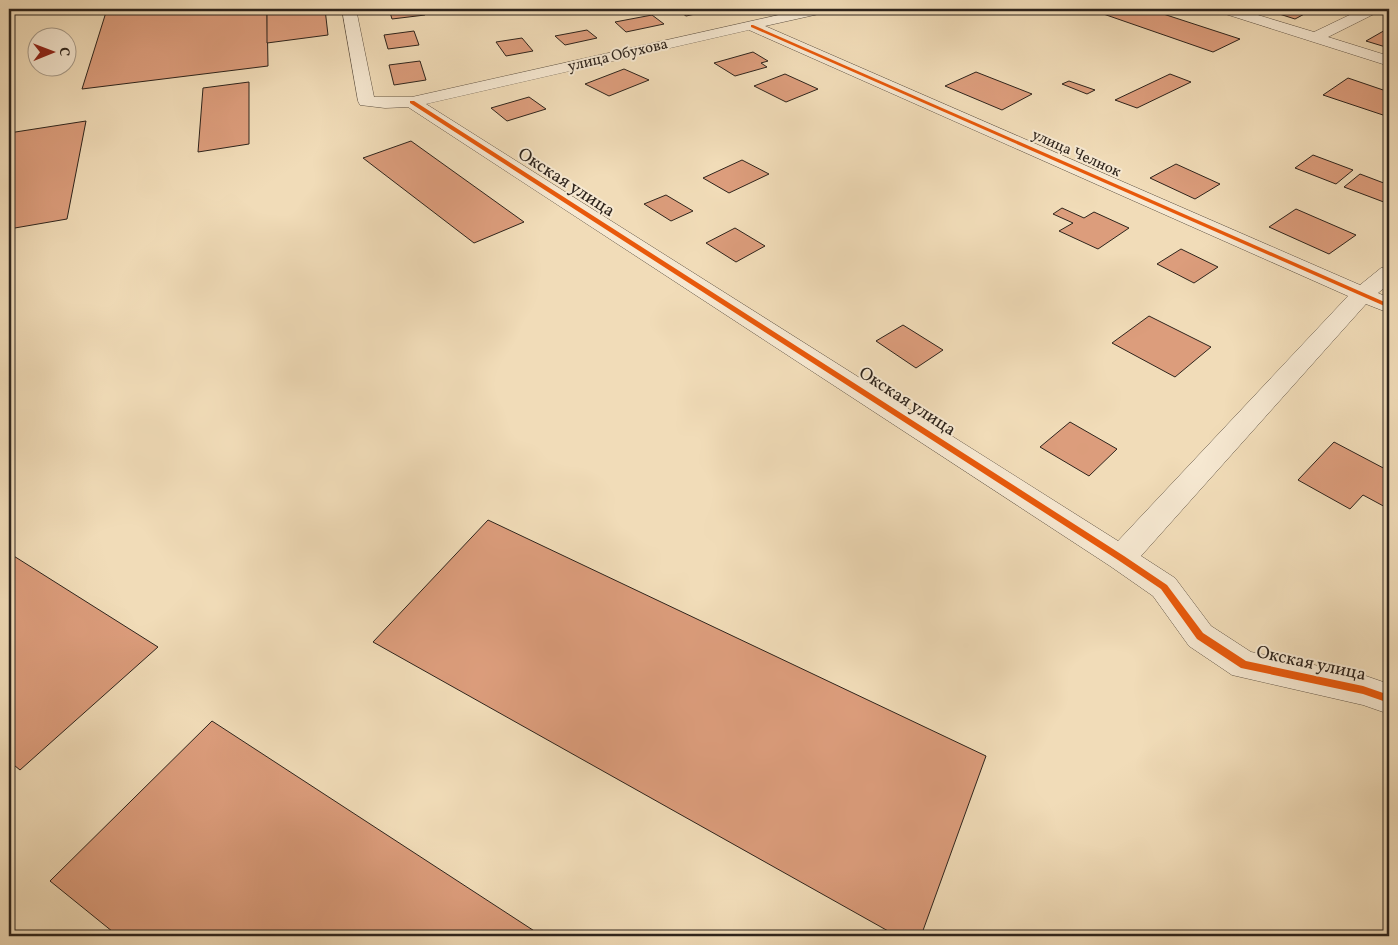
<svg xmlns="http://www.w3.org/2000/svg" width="1398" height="945" viewBox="0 0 1398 945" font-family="Vollkorn,serif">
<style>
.building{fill:#dc9d7c;stroke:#2e241c}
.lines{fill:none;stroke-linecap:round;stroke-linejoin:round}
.street-casing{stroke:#5f5243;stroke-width:1}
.street{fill:#f6e8d1;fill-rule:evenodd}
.cycleway-casing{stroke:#f6e8d1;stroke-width:3}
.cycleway{fill:#e8590c;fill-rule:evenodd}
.labels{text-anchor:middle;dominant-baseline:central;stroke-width:4;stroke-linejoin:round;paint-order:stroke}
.far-street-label{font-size:15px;fill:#2e241c;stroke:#f6e8d1}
.street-label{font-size:18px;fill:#2e241c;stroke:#f6e8d1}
</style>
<rect width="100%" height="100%" fill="#f1dcb8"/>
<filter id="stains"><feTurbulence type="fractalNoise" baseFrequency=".004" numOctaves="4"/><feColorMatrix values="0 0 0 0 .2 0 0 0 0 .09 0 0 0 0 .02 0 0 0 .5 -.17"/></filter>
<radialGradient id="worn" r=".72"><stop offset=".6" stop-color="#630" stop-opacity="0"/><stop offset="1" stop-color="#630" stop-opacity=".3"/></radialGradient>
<g class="building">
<path d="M107,9h160l1,57 -186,23z"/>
<path d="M298,9h27l3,26 -61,8v-31z"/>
<path d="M389,9h34l2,6 -33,4z"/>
<path d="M676,9h36l2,1 -28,6z"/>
<path d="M1089,9h59l92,30 -27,13z"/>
<path d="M1280,9h23l7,2 -15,8 -22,-7z"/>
<path d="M652,15l12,9 -38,8 -11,-10z"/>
<path d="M1387,29l2,1v18l-23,-7z"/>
<path d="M587,30l10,8 -32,7 -10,-9z"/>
<path d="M414,31l5,14 -31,4 -4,-14z"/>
<path d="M522,38l11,13 -27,5 -10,-14z"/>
<path d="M753,52l15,9 -7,2 6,4 -32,9 -21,-13z"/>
<path d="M420,61l6,19 -32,5 -5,-20z"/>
<path d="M624,69l25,11 -40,16 -24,-12z"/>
<path d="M976,72l56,22 -30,16 -57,-24z"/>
<path d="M785,74l33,15 -32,13 -32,-16z"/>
<path d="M1170,74l21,8 -54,26 -22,-8z"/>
<path d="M1348,78l41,14v25l-66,-22z"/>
<path d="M1069,81l26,9 -8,4 -25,-10z"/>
<path d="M249,82v62l-51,8 5,-64z"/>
<path d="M529,97l17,12 -39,12 -16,-13z"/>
<path d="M86,121l-19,98 -58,10v-96z"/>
<path d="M411,141l113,81 -50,21 -111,-85z"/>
<path d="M1313,155l40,15 -17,14 -41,-16z"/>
<path d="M742,160l27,14 -40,19 -26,-15z"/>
<path d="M1176,164l44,20 -25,15 -45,-21z"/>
<path d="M1360,174l29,11v19l-45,-17z"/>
<path d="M666,195l27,16 -22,10 -27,-17z"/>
<path d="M1062,208l22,10 10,-6 35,16 -31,21 -39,-18 14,-8 -20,-9z"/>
<path d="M1296,209l60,26 -27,19 -60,-27z"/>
<path d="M735,228l30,18 -29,16 -30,-19z"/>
<path d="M1181,249l37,18 -24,16 -37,-19z"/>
<path d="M1149,316l62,31 -36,30 -63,-34z"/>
<path d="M903,325l40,25 -27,18 -40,-27z"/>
<path d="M1070,422l47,27 -28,27 -49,-29z"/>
<path d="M1334,442l55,29v38l-26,-14 -13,14 -52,-29z"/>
<path d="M488,520l498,236 -65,180h-24l-524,-294z"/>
<path d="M9,553l149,94 -138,123 -11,-9z"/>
<path d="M212,721l330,215h-424l-68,-55z"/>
</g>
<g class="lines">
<g class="street-casing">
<g id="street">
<path d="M342,9h14l18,88h38l393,-88h25l-2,3 -63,14 595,259 21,-17 8,-1v17l-11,9 11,5v15l-23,-9 -225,252 34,22 36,48 40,26 112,23 26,9v30l-26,-9 -131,-30 -43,-29 -36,-50 -43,-30 -702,-459 -23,1 -25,-3 -2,-4zM749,30l599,266 -230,245 -692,-437z"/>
<path d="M1217,9h21l76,23 48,-23h18l-2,3 -50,25 61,19v10l-170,-54z"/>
</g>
</g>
<use href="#street" class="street"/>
<g class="cycleway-casing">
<g id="cycleway">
<path d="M751,25h2l636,279v4l-638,-281z"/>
<path d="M410,101h4l710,455 43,29 36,48 43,28 117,25 26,9v8l-26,-9 -122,-26 -44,-29 -36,-50 -43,-29 -708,-457z"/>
</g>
</g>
<use href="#cycleway" class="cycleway"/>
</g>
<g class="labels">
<g class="far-street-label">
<text transform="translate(618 56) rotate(-13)">улица Обухова</text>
<text transform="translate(1076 154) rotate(24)">улица Челнок</text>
</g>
<g class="street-label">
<text transform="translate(566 183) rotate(33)">Окская улица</text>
<text transform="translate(907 402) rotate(33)">Окская улица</text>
<text transform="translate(1311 664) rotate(12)">Окская улица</text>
</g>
</g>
<rect width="1398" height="945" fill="none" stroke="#f1dcb8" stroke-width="30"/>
<rect x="10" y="10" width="1378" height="925" fill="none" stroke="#2e241c" stroke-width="2.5"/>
<rect x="15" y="15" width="1368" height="915" fill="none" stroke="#2e241c"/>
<g transform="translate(52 52) rotate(89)"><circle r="24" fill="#f6e8d1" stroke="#a69a89"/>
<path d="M0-4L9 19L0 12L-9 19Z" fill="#8f2418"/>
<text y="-8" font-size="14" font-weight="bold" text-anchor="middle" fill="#2e241c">С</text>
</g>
<rect width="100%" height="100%" filter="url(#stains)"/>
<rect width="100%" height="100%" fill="url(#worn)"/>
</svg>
